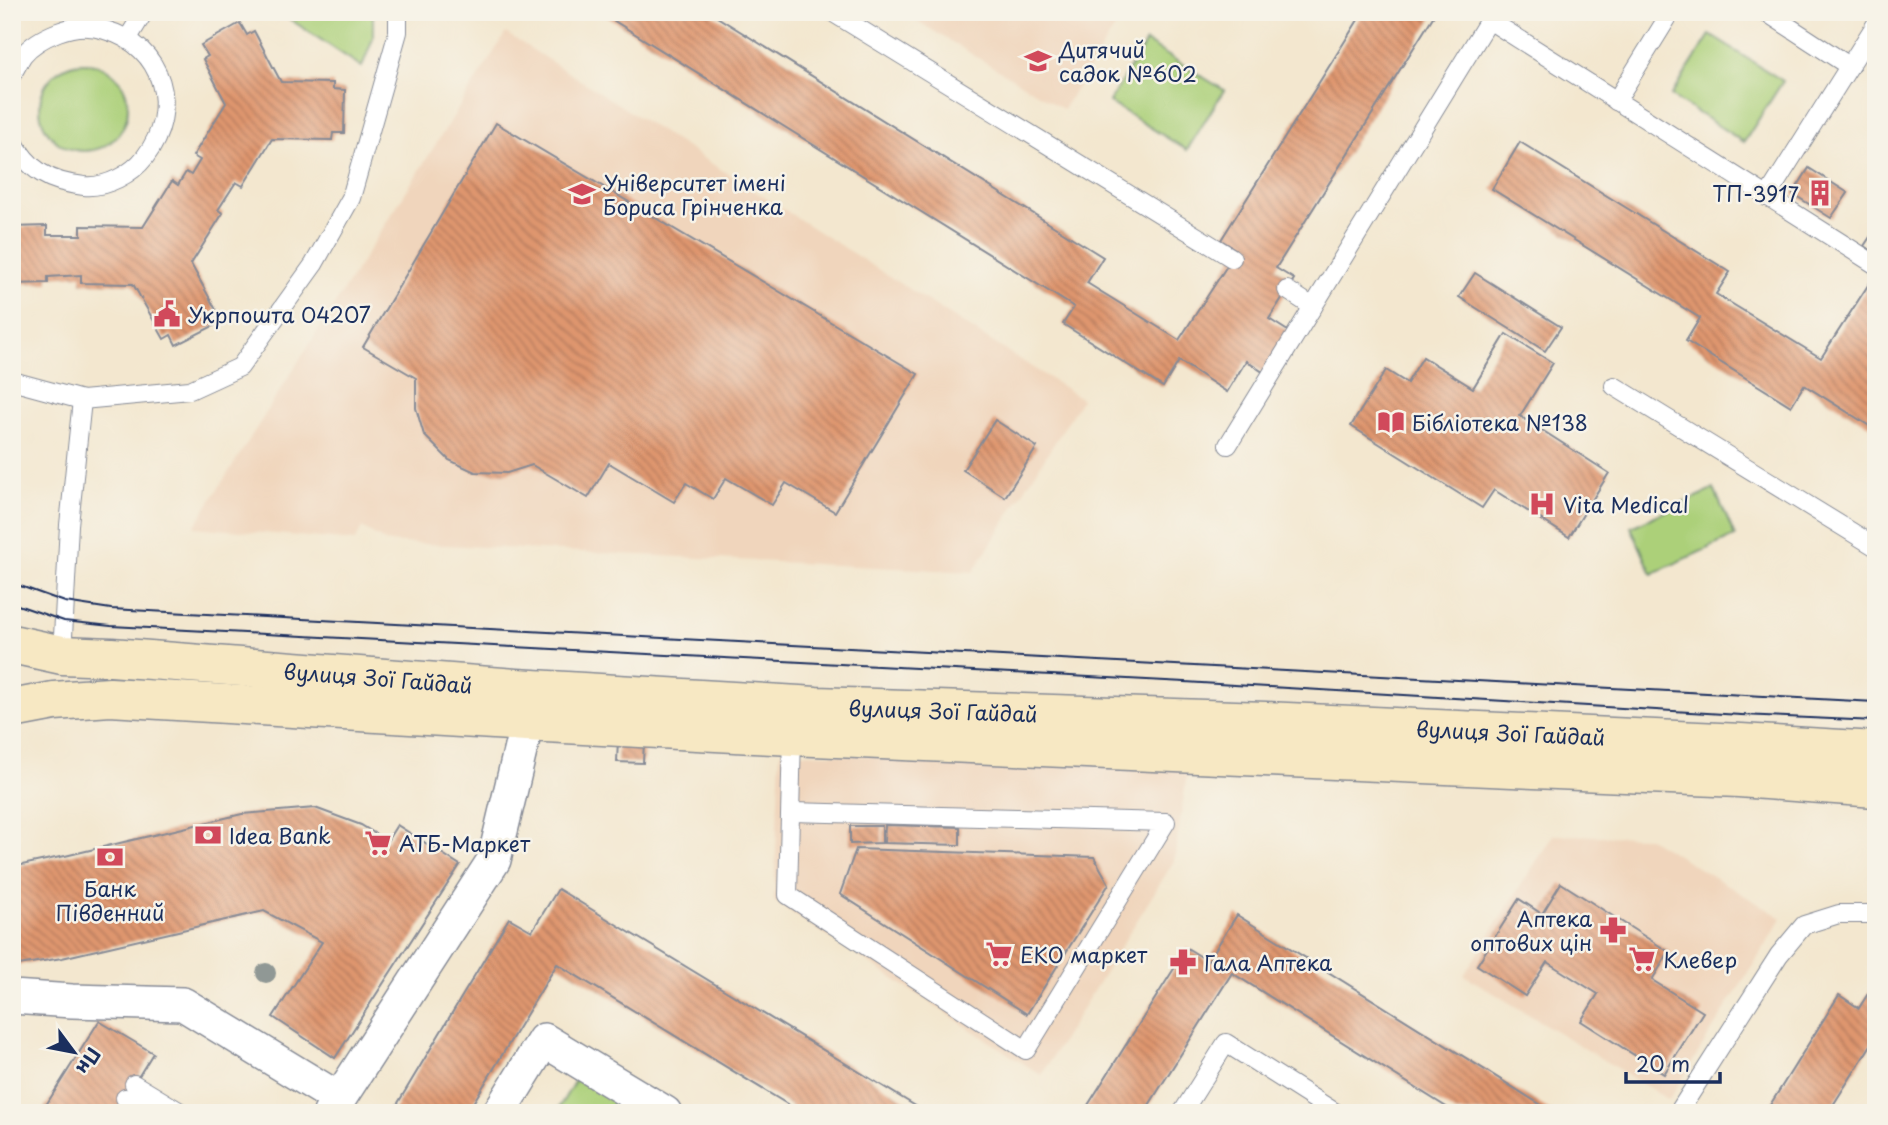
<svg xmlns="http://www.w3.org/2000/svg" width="1888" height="1125" viewBox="0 0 1888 1125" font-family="'Playpen Sans',sans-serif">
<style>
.built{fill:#f0d5bc}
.green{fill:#acd079;stroke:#64806c;stroke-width:2}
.building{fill:url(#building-back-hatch)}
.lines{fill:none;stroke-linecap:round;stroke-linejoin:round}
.lane-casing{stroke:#878b96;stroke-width:20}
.street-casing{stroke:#878b96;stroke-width:36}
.secondary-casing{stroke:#878b96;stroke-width:41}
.lane{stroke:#fff;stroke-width:18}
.street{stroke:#fff;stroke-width:33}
.secondary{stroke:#f7e8c3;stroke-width:38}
.tram{stroke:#1b2f5e;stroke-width:2}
.tree{fill:#909895}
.labels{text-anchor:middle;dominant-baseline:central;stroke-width:5;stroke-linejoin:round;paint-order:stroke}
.poi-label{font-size:21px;fill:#1b2f5e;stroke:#f7f3e8;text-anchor:start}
.street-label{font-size:21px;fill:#1b2f5e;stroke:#f7f3e8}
</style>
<defs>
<pattern id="building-back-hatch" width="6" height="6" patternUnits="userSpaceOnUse" patternTransform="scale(1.75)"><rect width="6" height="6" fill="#df966e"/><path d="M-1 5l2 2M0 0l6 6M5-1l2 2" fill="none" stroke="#b47b5e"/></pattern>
</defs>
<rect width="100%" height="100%" fill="#f7f3e8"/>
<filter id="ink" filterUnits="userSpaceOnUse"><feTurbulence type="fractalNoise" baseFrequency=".0143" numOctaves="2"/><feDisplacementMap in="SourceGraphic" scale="14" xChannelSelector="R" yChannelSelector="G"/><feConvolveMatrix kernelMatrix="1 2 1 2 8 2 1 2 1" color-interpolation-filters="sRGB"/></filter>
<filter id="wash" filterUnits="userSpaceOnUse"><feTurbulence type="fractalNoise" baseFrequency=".00686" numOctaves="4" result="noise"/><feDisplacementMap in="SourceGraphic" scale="28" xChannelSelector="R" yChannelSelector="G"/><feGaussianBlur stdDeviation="1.57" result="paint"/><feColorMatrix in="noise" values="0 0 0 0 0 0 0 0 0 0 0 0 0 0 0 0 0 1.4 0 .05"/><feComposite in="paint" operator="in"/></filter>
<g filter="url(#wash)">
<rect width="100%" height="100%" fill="#f3e7cf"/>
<g class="built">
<path d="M902,12h223l-62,97z"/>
<path d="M506,33l576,366 -109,173 -587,-30 -24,-14 -7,13 -161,-14z"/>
<path d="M780,752l408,16 -14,93 -133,214 -267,-174z"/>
<path d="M1553,835l94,2 135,81 -113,182 -205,-125z"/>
</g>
<g class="green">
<path d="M279,12h94v26l-11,29z"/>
<path d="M1710,35l73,46 -39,61 -73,-46z"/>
<path d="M1146,42l78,48 -37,60 -78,-48z"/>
<circle cx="84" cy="107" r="44"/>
<path d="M1714,489l21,47 -83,38 -21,-47z"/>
<path d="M577,1077l61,36h-82z"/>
</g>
<g id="blocks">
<g class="building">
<path d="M600,12h109l394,245 -16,26 92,57 53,-82 3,-9 -14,-9 142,-228h73l-160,256 18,11 -25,40 22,14 -25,41 -20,-13 -19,31 -48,-31 -16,26 -100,-63 11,-17z"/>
<path d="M240,23l7,12 7,-4 27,51 52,1v6l12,1 -1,43h-11l-1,7 -60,-1 -29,47 -7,-4 -18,28 5,3 -32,51 25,46 -6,4 5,11 -39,20 -5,-10 -7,4 -31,-55 -52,-1v-8l-33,2v6l-36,1v-57l35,-1v9h34v-9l62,1 29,-46 6,4 8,-13 5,3 9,-15 -7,-4 33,-53 -23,-44 5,-3 -7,-11z"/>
<path d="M496,123l422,251 -83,138 -49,-29 -14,22 -46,-27 -13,21 -27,-16 -12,19 -65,-39 -21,35 -56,-33 -25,8 -32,-1 -26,-12 -25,-25 -8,-27v-30l-53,-31z"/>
<path d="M1520,142l210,130 -14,22 105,64 55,-85v157l-72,-45 -13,21 -105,-65 14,-23 -208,-129z"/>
<path d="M1809,168l39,25 -17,25 -38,-24z"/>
<path d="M1876,228v26l-12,-8z"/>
<path d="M1475,273l86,54 -16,24 -86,-54z"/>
<path d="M1506,334l47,29 -33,53 89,57 -40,64 -75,-47 -12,18 -131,-82 35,-56 21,13 16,-26 50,31z"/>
<path d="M995,420l42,27 -32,50 -42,-27z"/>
<path d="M618,740l26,1 -1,22 -26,-1z"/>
<path d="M315,808l46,17 26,16 10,-16 63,40 -125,193 -62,-41 49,-75 -58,-31 -202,47 -50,8v-99l53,-11 177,-42z"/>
<path d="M885,825l75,2v18l-76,-2z"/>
<path d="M850,826h32v17l-32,1z"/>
<path d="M856,849l238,8 15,27 -82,130 -187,-120z"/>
<path d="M1561,883l108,69 -17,28 51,32 -39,62 -83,-53 17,-27 -51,-32 -22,34 -48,-31 42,-66 23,15z"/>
<path d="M558,889l369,224h-125l-245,-149 -90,149h-75l117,-195 23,13z"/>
<path d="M1237,915l317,198h-98l-224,-140 -88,140h-61l104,-165 21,13z"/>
<path d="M1876,981v56l-48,76h-63l74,-118 20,13z"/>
<path d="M99,1021l54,32 -37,60h-75z"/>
</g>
</g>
</g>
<g filter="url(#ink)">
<use href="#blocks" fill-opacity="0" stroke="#878b96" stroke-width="2"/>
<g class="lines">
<g class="lane-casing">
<g id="lane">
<path d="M832,12l400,246"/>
<path d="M1766,12l83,54"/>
<path d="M1489,20l387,245"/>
<path d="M128,38l16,-26"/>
<path d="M12,74c4,-6 7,-13 11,-19 9,-11 22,-18 35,-23 15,-6 32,-7 47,-2 59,16 76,80 40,127 -13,17 -39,31 -61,29 -35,-4 -55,-15 -72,-47"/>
<path d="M1616,101l55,-89"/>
<path d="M1767,197l109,-173"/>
<path d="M1287,290l26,17"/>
<path d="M12,381l70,19 108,-10 50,-23 74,-103 37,-66 47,-166v-20"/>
<path d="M1614,386l262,161"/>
<path d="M1228,445l266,-433"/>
<path d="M62,655l7,-130 13,-125"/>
<path d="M791,812l375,10 -140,228 -238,-155 4,-159"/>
<path d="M134,1084l48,29"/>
<path d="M125,1098l25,15"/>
<path d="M1182,1113l44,-70 110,70"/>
<path d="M1678,1113l101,-158 25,-30 35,-11h37"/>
</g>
</g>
<g class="street-casing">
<g id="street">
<path d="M12,997l60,4 111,3 156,95"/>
<path d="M330,1113l164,-253 33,-138"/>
<path d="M499,1113l45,-73 121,73"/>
</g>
</g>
<g class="secondary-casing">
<g id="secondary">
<path id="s1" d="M12,644l50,11 49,2 405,31 300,18 450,15 475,22 135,8"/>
<path d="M12,709l42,-8 56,-4 417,25 265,14 947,42 137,10"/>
</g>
</g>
<use href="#lane" class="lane"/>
<use href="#street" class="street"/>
<use href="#secondary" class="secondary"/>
<g class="tram">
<path d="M12,583l53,19 46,7 1765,93"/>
<path d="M12,603l52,18 47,5 1074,56 556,33 135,6"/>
</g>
</g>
<circle class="tree" cx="266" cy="973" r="10"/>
</g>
<defs>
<g id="school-bare" transform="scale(2.1)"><path d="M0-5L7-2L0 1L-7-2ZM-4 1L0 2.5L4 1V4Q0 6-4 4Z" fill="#d1495b" stroke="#f7f3e8" stroke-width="2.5" paint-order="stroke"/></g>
<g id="building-bare" transform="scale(2.1)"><path d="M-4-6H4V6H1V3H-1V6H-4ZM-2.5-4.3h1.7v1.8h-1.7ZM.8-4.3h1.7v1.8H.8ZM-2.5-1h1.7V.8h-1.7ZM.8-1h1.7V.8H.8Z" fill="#d1495b" stroke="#f7f3e8" stroke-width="2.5" paint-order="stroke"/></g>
<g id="university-bare" transform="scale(2.1)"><path d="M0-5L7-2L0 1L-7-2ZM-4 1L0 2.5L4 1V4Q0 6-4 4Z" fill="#d1495b" stroke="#f7f3e8" stroke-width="2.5" paint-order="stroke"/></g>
<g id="civic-bare" transform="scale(2.1)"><path d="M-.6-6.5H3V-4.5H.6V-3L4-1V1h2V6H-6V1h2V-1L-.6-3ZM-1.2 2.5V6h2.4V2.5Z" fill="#d1495b" stroke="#f7f3e8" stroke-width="2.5" paint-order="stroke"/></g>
<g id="library-bare" transform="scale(2.1)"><path d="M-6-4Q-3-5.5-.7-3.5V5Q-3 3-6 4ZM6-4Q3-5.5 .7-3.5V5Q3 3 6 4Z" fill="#d1495b" stroke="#f7f3e8" stroke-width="2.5" paint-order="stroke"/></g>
<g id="hospital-bare" transform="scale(2.1)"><path d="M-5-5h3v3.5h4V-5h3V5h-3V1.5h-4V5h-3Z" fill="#d1495b" stroke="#f7f3e8" stroke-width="2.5" paint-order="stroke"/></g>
<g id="bank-bare" transform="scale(2.1)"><path d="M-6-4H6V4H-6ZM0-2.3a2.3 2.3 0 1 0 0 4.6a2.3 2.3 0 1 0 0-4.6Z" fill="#d1495b" stroke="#f7f3e8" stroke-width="2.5" paint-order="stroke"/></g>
<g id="supermarket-bare" transform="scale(2.1)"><path d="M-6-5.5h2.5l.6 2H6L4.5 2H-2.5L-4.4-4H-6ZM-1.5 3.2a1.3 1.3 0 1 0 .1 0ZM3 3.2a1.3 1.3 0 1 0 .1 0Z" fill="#d1495b" stroke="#f7f3e8" stroke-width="2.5" paint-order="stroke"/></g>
<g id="pharmacy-bare" transform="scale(2.1)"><path d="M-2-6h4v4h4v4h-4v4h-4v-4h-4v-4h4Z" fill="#d1495b" stroke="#f7f3e8" stroke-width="2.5" paint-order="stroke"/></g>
</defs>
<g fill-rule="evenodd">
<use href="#school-bare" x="1038" y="61"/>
<use href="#building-bare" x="1820" y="193"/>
<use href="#university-bare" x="582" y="194"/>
<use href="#civic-bare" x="167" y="314"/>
<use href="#library-bare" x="1391" y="422"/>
<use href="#hospital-bare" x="1542" y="504"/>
<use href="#bank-bare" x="208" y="835"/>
<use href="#supermarket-bare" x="378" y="843"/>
<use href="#bank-bare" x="110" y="857"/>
<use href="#pharmacy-bare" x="1613" y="930"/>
<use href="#supermarket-bare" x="999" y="954"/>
<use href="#supermarket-bare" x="1642" y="959"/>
<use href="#pharmacy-bare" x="1183" y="962"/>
</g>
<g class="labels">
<g class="poi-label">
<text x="1059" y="49">Дитячий<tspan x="1059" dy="24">садок №602</tspan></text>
<text x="603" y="182">Університет імені<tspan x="603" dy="24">Бориса Грінченка</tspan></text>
<text x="1799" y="193" text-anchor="end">ТП-3917</text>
<text x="188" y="314">Укрпошта 04207</text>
<text x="1412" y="422">Бібліотека №138</text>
<text x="1563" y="504">Vita Medical</text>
<text x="229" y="835">Idea Bank</text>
<text x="399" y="843">АТБ-Маркет</text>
<text x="110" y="888" text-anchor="middle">Банк<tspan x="110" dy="24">Південний</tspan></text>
<text x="1592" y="918" text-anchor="end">Аптека<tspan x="1592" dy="24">оптових цін</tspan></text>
<text x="1020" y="954">ЕКО маркет</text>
<text x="1663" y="959">Клевер</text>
<text x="1204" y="962">Гала Аптека</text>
</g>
<g class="street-label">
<text stroke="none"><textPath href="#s1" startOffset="368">вулиця Зої Гайдай</textPath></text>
<text stroke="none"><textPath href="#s1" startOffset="934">вулиця Зої Гайдай</textPath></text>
<text stroke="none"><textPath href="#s1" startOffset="1502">вулиця Зої Гайдай</textPath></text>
</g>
</g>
<rect width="1888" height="1125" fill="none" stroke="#f7f3e8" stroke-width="42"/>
<g transform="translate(74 1052) rotate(122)" stroke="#f7f3e8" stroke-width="5" paint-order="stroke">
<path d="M0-5L12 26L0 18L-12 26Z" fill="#1b2f5e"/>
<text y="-10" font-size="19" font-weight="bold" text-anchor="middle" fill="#1b2f5e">Пн</text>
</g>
<path d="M1626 1072v10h94v-10" fill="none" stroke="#1b2f5e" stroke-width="3.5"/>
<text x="1636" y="1072" font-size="21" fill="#1b2f5e" stroke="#f7f3e8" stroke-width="5" paint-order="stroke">20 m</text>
</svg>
